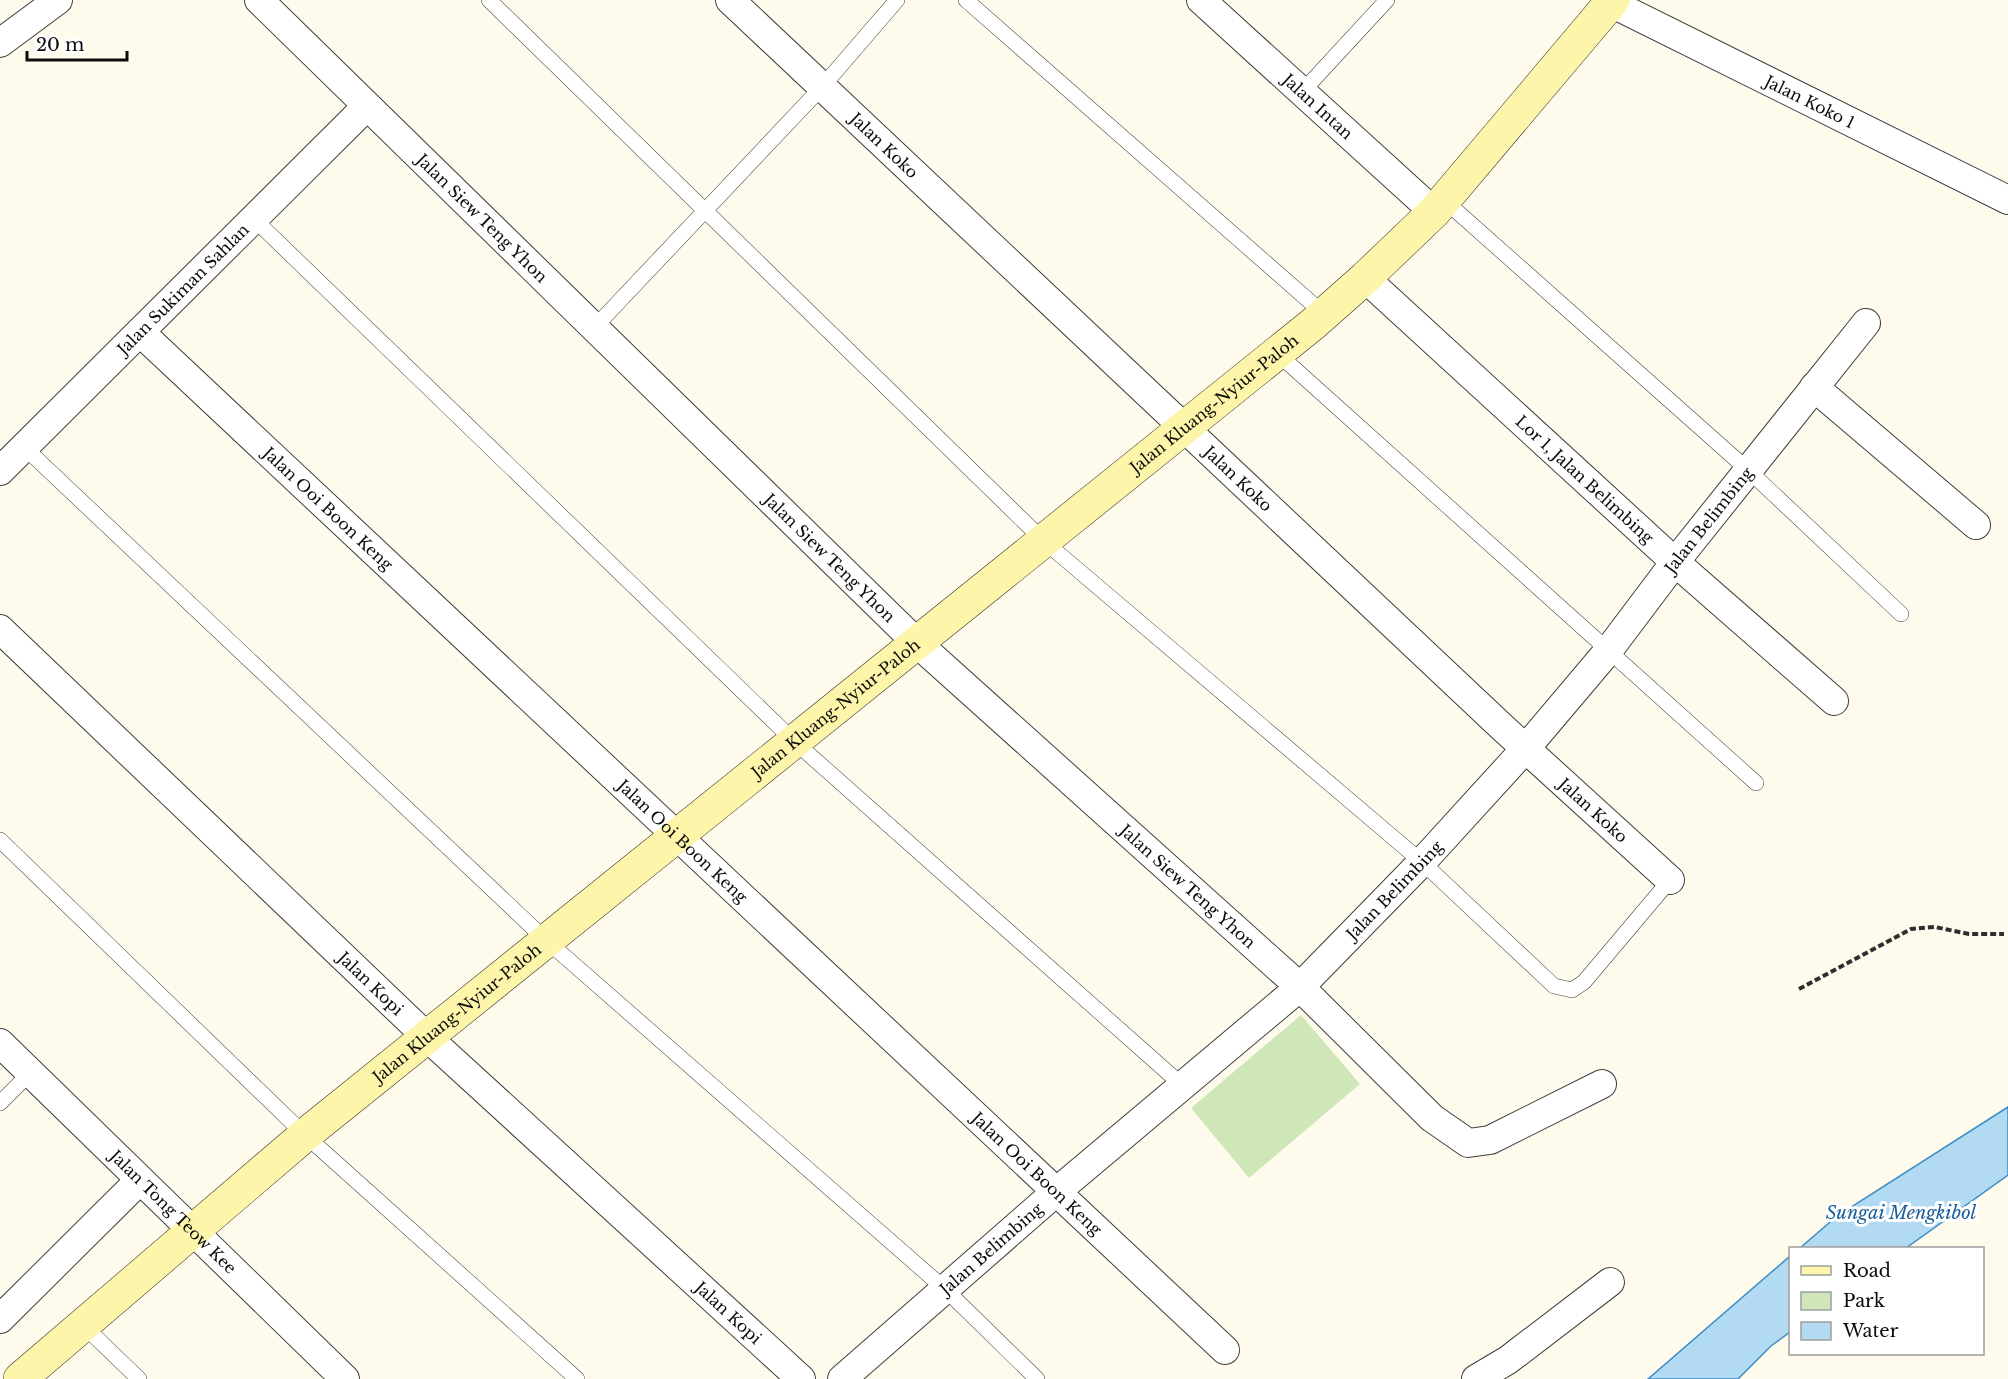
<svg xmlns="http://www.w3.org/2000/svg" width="2008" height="1379" viewBox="0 0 2008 1379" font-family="'Libre Baskerville',serif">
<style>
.green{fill:#cfe7b8}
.water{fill:#b3daf3;stroke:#3d8dc8;stroke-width:1.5}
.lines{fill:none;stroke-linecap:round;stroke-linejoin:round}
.lane-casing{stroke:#3f3f3f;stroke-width:16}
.street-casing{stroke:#3f3f3f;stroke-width:30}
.secondary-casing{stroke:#2e2e2e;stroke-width:34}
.path{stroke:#2e2e2e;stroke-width:4;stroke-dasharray:6 3;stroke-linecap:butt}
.lane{stroke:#fff;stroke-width:15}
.street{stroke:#fff;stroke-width:28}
.secondary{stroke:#fcf5aa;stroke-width:33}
.labels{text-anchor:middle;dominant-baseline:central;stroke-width:6;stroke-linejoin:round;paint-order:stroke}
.street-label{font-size:16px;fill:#0c0c0c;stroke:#fff}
.water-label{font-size:18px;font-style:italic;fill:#1b5e99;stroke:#fff}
</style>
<rect width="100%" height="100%" fill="#fefbec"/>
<path class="green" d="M1301,1015l59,69 -111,94 -58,-70z"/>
<g class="water">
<path d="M2008,1107v68l-102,73h-106l37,-32z"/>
<path d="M1790,1256v76l-19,14 -33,33h-90z"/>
</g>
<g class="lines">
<g class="lane-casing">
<g id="lane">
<path d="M489,0l556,542 377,320 132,124 18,4 12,-8 86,-102"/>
<path d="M966,0l358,314"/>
<path d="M1302,92l85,-92"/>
<path d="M1444,200l304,270 153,144"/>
<path d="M254,219l541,523 388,344"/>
<path d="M593,329l229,-242 75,-87"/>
<path d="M1277,353l479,430"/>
<path d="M24,447l523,494 399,349 91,89"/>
<path d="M0,840l305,295 272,244"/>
<path d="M0,1103l30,-30"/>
<path d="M83,1325l56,54"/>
</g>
</g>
<g class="street-casing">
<g id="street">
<path id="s1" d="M259,0l658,643 383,344 132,131 36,25 22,-3 112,-56"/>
<path id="s2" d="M730,0l773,728 167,152"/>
<path id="s3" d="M1201,0l233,212"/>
<path id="s4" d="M1611,3l397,197"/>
<path d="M0,43l58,-43"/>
<path id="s5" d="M1365,278l310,284 159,139"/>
<path id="s6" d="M140,332l1085,1018"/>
<path d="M1814,387l162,138"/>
<path id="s7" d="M0,471l366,-364"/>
<path id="s8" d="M0,629l427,408 374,342"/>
<path id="s9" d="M0,1043l345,336"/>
<path d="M0,1319l140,-139"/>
<path id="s10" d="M842,1379l214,-187 244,-205 122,-125 104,-114 82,-97 67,-89 191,-239"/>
<path d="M1476,1379l32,-19 102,-78"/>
</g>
</g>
<g class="secondary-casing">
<g id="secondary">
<path id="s11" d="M20,1379l285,-244 1008,-811 52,-46 69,-66 179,-212"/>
</g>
</g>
<path class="path" d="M1799,989l112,-60 24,-2 34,7h35"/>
<use href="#lane" class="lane"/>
<use href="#street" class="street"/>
<use href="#secondary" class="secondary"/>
</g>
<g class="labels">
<g class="street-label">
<text stroke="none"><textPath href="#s4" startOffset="222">Jalan Koko 1</textPath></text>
<text stroke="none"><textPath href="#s3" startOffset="158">Jalan Intan</textPath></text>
<text stroke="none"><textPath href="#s2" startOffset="212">Jalan Koko</textPath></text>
<text stroke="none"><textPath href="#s1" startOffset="312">Jalan Siew Teng Yhon</textPath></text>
<text stroke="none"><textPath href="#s7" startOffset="258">Jalan Sukiman Sahlan</textPath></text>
<text stroke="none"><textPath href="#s11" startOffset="1542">Jalan Kluang-Nyiur-Paloh</textPath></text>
<text stroke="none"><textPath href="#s2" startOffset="698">Jalan Koko</textPath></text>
<text stroke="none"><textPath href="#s5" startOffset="298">Lor 1, Jalan Belimbing</textPath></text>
<text stroke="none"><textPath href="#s6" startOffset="258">Jalan Ooi Boon Keng</textPath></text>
<text stroke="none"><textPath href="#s10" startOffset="1224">Jalan Belimbing</textPath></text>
<text stroke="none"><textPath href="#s1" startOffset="798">Jalan Siew Teng Yhon</textPath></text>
<text stroke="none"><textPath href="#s11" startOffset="1056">Jalan Kluang-Nyiur-Paloh</textPath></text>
<text stroke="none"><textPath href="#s2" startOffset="1184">Jalan Koko</textPath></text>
<text stroke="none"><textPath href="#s6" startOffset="744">Jalan Ooi Boon Keng</textPath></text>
<text stroke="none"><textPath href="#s1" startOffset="1284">Jalan Siew Teng Yhon</textPath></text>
<text stroke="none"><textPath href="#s10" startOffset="738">Jalan Belimbing</textPath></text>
<text stroke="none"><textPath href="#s8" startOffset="513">Jalan Kopi</textPath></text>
<text stroke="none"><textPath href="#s11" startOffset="570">Jalan Kluang-Nyiur-Paloh</textPath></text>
<text stroke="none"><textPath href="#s6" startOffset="1230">Jalan Ooi Boon Keng</textPath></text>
<text stroke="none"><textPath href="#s9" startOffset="242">Jalan Tong Teow Kee</textPath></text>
<text stroke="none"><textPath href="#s10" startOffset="198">Jalan Belimbing</textPath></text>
<text stroke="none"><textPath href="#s8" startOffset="999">Jalan Kopi</textPath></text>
</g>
<g class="water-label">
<text x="1901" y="1213">Sungai Mengkibol</text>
</g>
</g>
<rect x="1789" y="1247" width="195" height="108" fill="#ffffff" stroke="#9e9e9e" stroke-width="1.5"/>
<rect x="1801" y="1266" width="30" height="9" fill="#fcf5aa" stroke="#9e9e9e" stroke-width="1.5"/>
<text x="1843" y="1277" font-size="18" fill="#0c0c0c">Road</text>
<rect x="1801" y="1292" width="30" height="18" fill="#cfe7b8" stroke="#9e9e9e" stroke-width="1.5"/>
<text x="1843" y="1307" font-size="18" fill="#0c0c0c">Park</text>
<rect x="1801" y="1322" width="30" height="18" fill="#b3daf3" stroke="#9e9e9e" stroke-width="1.5"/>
<text x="1843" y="1337" font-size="18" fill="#0c0c0c">Water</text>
<path d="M27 51v9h100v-9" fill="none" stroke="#0c0c0c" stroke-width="3"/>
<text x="36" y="51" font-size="18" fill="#0c0c0c" stroke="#ffffff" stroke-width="4.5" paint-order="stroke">20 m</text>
</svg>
